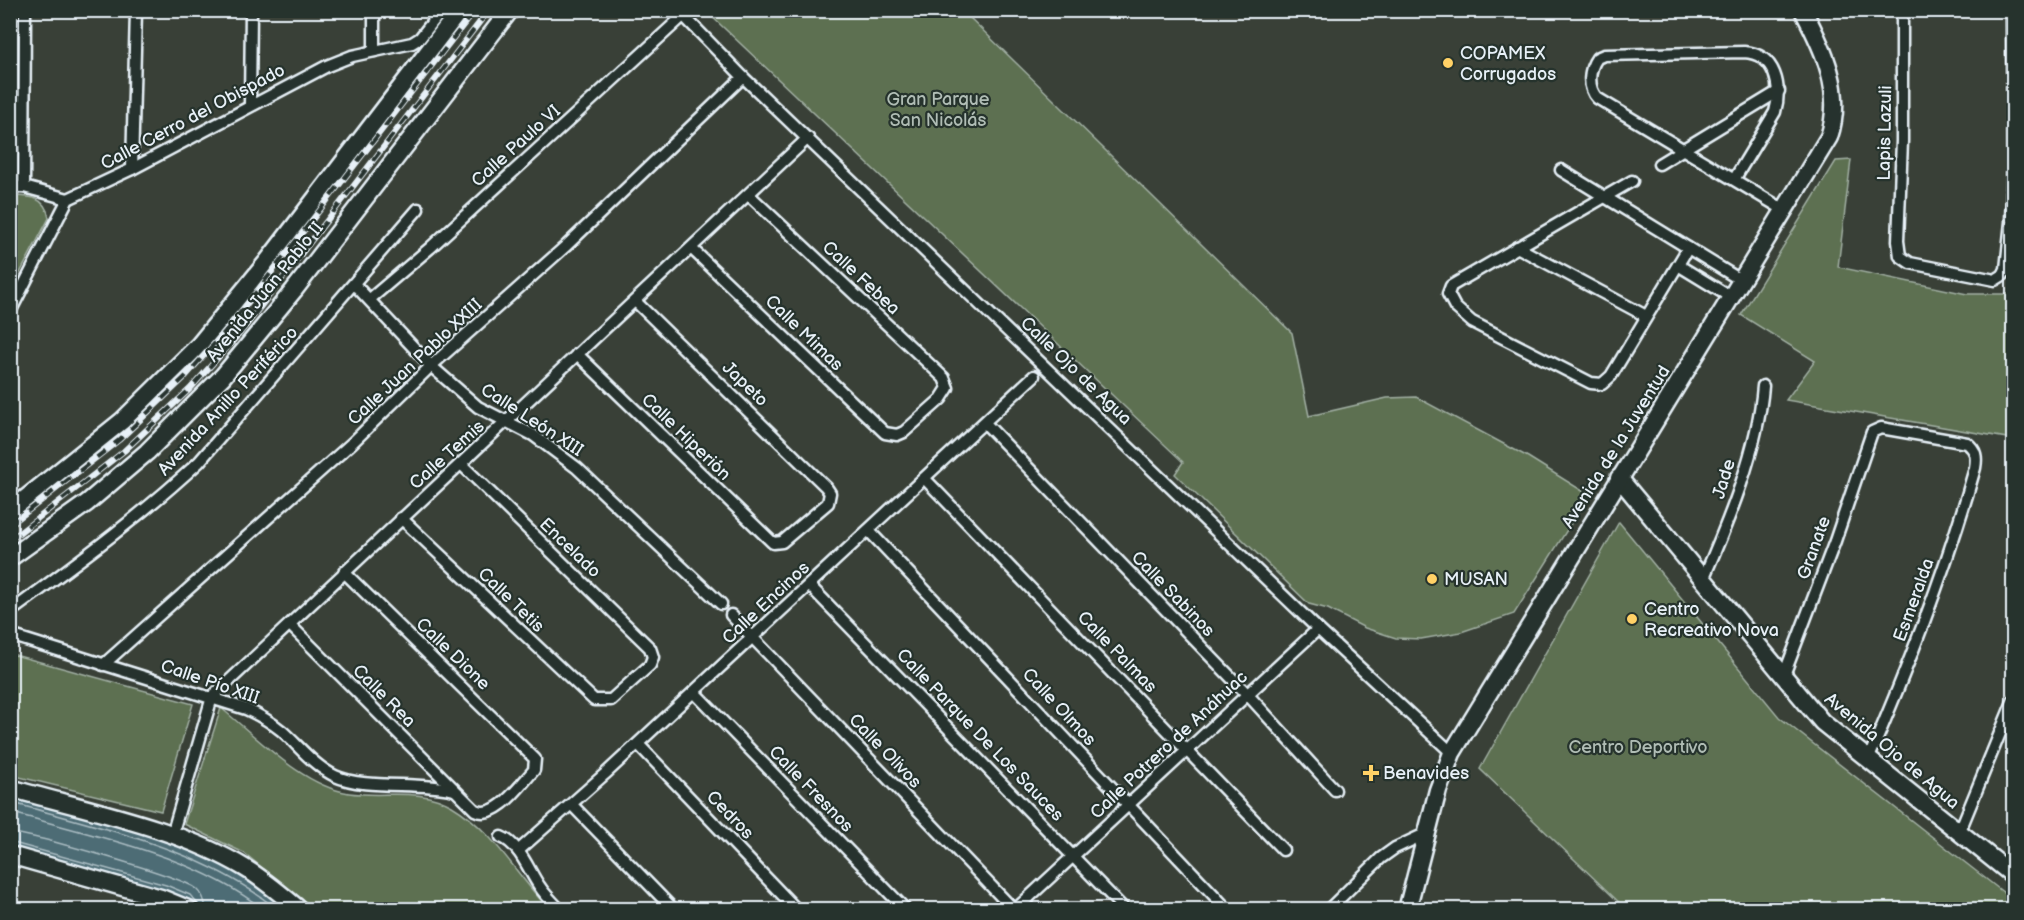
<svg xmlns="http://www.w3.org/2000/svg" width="2024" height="920" viewBox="0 0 2024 920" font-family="'Balsamiq Sans',sans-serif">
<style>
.green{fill:#5d6f51;stroke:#a2b0a4;stroke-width:1.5}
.water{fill:#4d6c74;stroke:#8ba1a9;stroke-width:1.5}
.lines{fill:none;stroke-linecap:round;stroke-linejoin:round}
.shore{stroke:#aabcc3;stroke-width:1.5}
.street-casing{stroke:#e8f1f8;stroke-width:15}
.secondary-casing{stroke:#e8f1f8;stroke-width:21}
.street{stroke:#26332d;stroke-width:10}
.secondary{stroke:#26332d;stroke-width:16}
.rail-casing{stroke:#e8f1f8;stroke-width:6}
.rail{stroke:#26332d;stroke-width:4;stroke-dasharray:11;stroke-linecap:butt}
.poi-dot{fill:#ffd166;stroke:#26332d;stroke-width:2}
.labels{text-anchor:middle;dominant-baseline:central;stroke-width:4.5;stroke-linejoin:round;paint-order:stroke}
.poi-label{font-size:18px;fill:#e8f1f8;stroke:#26332d;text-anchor:start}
.park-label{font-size:18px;fill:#b0bdb5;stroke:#26332d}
.street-label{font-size:18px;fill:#e8f1f8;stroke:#26332d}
</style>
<rect width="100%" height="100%" fill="#394037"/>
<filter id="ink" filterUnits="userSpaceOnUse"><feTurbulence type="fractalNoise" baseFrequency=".0167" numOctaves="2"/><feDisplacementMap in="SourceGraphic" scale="12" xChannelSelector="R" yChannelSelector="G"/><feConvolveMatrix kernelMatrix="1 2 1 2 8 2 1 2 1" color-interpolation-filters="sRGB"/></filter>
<g filter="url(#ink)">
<g class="green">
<path d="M706,11h257l329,322 17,83 78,-18 29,-1 112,60 61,38 -75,119 -53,18 -40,7 -25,-1 -31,-10 -37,-19 -19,-5 -134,-130 8,-12z"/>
<path d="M1851,160l-13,107 129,27h46v145l-227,-39 29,-39 -74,-46 95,-154z"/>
<path d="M11,196c19,0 34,0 38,22l-38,72z"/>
<path d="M1619,522l160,195 234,183v9h-387l-146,-140z"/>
<path d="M11,654l182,50 -32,107 -150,-36z"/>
<path d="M221,708c36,29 81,78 128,85 35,5 71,-6 103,13 41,24 65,70 97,103h-236l-69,-56 -60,-29z"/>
</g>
<path class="water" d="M10,788l212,68 78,53h-111l-178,-54z"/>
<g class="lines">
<g class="shore">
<path d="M10,802c93,27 192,46 268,108"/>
<path d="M10,812c86,25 182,42 254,98"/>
<path d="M10,833c23,1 171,43 187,56 6,5 8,12 9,21"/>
<path d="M10,842l156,43 24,10 6,7"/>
</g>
<g class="street-casing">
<g id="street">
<path d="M374,10v41"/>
<path d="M678,10l65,67 575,552 134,124"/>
<path d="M1902,10v131l-4,100 2,15 10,7 85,17 8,-5 3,-6 5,-47 2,-65 -1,-147"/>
<path d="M250,105l1,-95"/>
<path d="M1659,164l120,-73"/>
<path d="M132,169l4,-159"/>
<path d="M1561,170l181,111"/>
<path d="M1735,178l40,-66c7,-25 1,-58 -31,-60l-140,3 -7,3c-8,11 -10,29 0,40l189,113"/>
<path d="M1632,181l-181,105 -3,8 7,13 17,15 119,61 11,1 9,-8 77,-128"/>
<path d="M10,187h14l44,12"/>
<path d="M24,187l1,-177"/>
<path d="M1517,247l129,69"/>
<path d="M692,249l193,184 12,2 7,-3 37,-33 7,-11 -4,-10 -195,-183"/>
<path d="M1678,265l54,33"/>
<path d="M355,285l76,81 47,41 55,28 44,33 144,136"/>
<path d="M370,299l60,-51 253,-232"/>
<path d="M10,312l58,-113 64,-30 195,-103 25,-10 60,-13 8,-5 22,-28"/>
<path d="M577,354l196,189 9,-1 46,-39 2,-10 -4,-6 -191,-186"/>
<path d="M985,423l263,272 87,95"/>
<path d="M925,479l358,371"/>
<path d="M401,518l193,182h17l39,-35 3,-8 -3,-9 -189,-184"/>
<path d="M869,531l356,376"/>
<path d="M1704,577c25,-57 54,-128 59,-191"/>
<path d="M810,586l315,324"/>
<path d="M10,612c65,-48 130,-95 189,-150l219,-253"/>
<path d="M731,615l283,295"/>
<path d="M290,625l185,185c21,11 46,-26 59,-40l1,-11 -191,-187"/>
<path d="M10,635l236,74c13,6 25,13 36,22 17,15 32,35 53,45 31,14 82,5 119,14"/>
<path d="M103,665l249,-222 79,-77 136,-121 176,-168"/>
<path d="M1784,675l51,-134 37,-109 9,-4 86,15c9,7 10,14 8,25 -28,100 -66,197 -107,292"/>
<path d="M694,692l212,218"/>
<path d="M638,744l159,166"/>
<path d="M572,805l102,105"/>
<path d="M1959,833l55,-134"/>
<path d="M172,835l40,-138 596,-559"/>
<path d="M501,837c19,7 28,35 39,50 5,8 13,15 20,23"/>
<path d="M518,851l87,-77 429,-398"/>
<path d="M1015,910l303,-281"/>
<path d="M1328,910l53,-52 14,-10 32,-15"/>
</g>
</g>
<g class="secondary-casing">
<g id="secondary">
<path d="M1619,478l203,244 192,154"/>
<path d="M10,511l112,-90 77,-76 68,-83 193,-252"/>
<path d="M10,558l77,-55 60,-51 76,-76 71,-86 216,-280"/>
<path d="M10,788c76,22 167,39 235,80 20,12 37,27 55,42"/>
<path d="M10,855l151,43 29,12"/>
<path d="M1407,910l31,-120 14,-37 377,-616c15,-45 -5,-87 -26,-127"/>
</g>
</g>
<use href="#street" class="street"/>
<use href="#secondary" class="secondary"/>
<g class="rail-casing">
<g id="rail">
<path d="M10,525l109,-85 65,-62 45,-51 246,-317"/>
<path d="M10,540l114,-89 66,-62 51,-57 248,-322"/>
</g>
</g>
<use href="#rail" class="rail"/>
</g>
</g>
<g class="poi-dot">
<circle cx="1448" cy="63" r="6"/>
<circle cx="1432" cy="579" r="6"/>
<circle cx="1632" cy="619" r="6"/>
<path d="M1368 764h6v6h6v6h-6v6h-6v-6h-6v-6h6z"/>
</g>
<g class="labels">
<g class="poi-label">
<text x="1460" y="53">COPAMEX<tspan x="1460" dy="21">Corrugados</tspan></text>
<text x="1444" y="579">MUSAN</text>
<text x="1644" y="609">Centro<tspan x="1644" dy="21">Recreativo Nova</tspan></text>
<text x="1383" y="773">Benavides</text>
</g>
<g class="park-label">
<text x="938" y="99">Gran Parque<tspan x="938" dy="21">San Nicolás</tspan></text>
<text x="1638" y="747">Centro Deportivo</text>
</g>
<g class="street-label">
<text transform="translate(193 117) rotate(-28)">Calle Cerro del Obispado</text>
<text transform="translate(1885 133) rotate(-89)">Lapis Lazuli</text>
<text transform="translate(516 146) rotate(-42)">Calle Paulo VI</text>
<text transform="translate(861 278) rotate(43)">Calle Febea</text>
<text transform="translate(265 292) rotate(-51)">Avenida Juan Pablo II</text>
<text transform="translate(804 333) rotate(44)">Calle Mimas</text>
<text transform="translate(415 362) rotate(-43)">Calle Juan Pablo XXIII</text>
<text transform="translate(1076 371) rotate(44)">Calle Ojo de Agua</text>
<text transform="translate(745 384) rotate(44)">Japeto</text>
<text transform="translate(228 401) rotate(-47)">Avenida Anillo Periférico</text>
<text transform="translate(532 420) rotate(33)">Calle León XIII</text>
<text transform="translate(686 437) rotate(44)">Calle Hiperión</text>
<text transform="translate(1616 447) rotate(-58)">Avenida de la Juventud</text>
<text transform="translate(447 455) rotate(-42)">Calle Temis</text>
<text transform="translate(1724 479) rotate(-73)">Jade</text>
<text transform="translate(570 548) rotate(44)">Encelado</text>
<text transform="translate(1814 548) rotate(-70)">Granate</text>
<text transform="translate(1173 594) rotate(46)">Calle Sabinos</text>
<text transform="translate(511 600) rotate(44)">Calle Tetis</text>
<text transform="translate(1914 600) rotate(-70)">Esmeralda</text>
<text transform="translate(766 603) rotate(-43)">Calle Encinos</text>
<text transform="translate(1117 652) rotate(46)">Calle Palmas</text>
<text transform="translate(453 654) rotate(44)">Calle Dione</text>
<text transform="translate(210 682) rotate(19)">Calle Pío XIII</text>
<text transform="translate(384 696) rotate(45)">Calle Rea</text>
<text transform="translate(1059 707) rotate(47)">Calle Olmos</text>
<text transform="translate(980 735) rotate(46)">Calle Parque De Los Sauces</text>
<text transform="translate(1169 745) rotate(-43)">Calle Potrero de Anáhuac</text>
<text transform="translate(885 751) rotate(46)">Calle Olivos</text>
<text transform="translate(1892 751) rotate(40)">Avenida Ojo de Agua</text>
<text transform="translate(811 789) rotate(46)">Calle Fresnos</text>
<text transform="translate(730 815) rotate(46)">Cedros</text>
</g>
</g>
<rect width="2024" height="920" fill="none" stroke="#26332d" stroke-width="36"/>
<rect x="18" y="18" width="1988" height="884" fill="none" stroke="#e8f1f8" stroke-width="2" filter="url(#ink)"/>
</svg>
